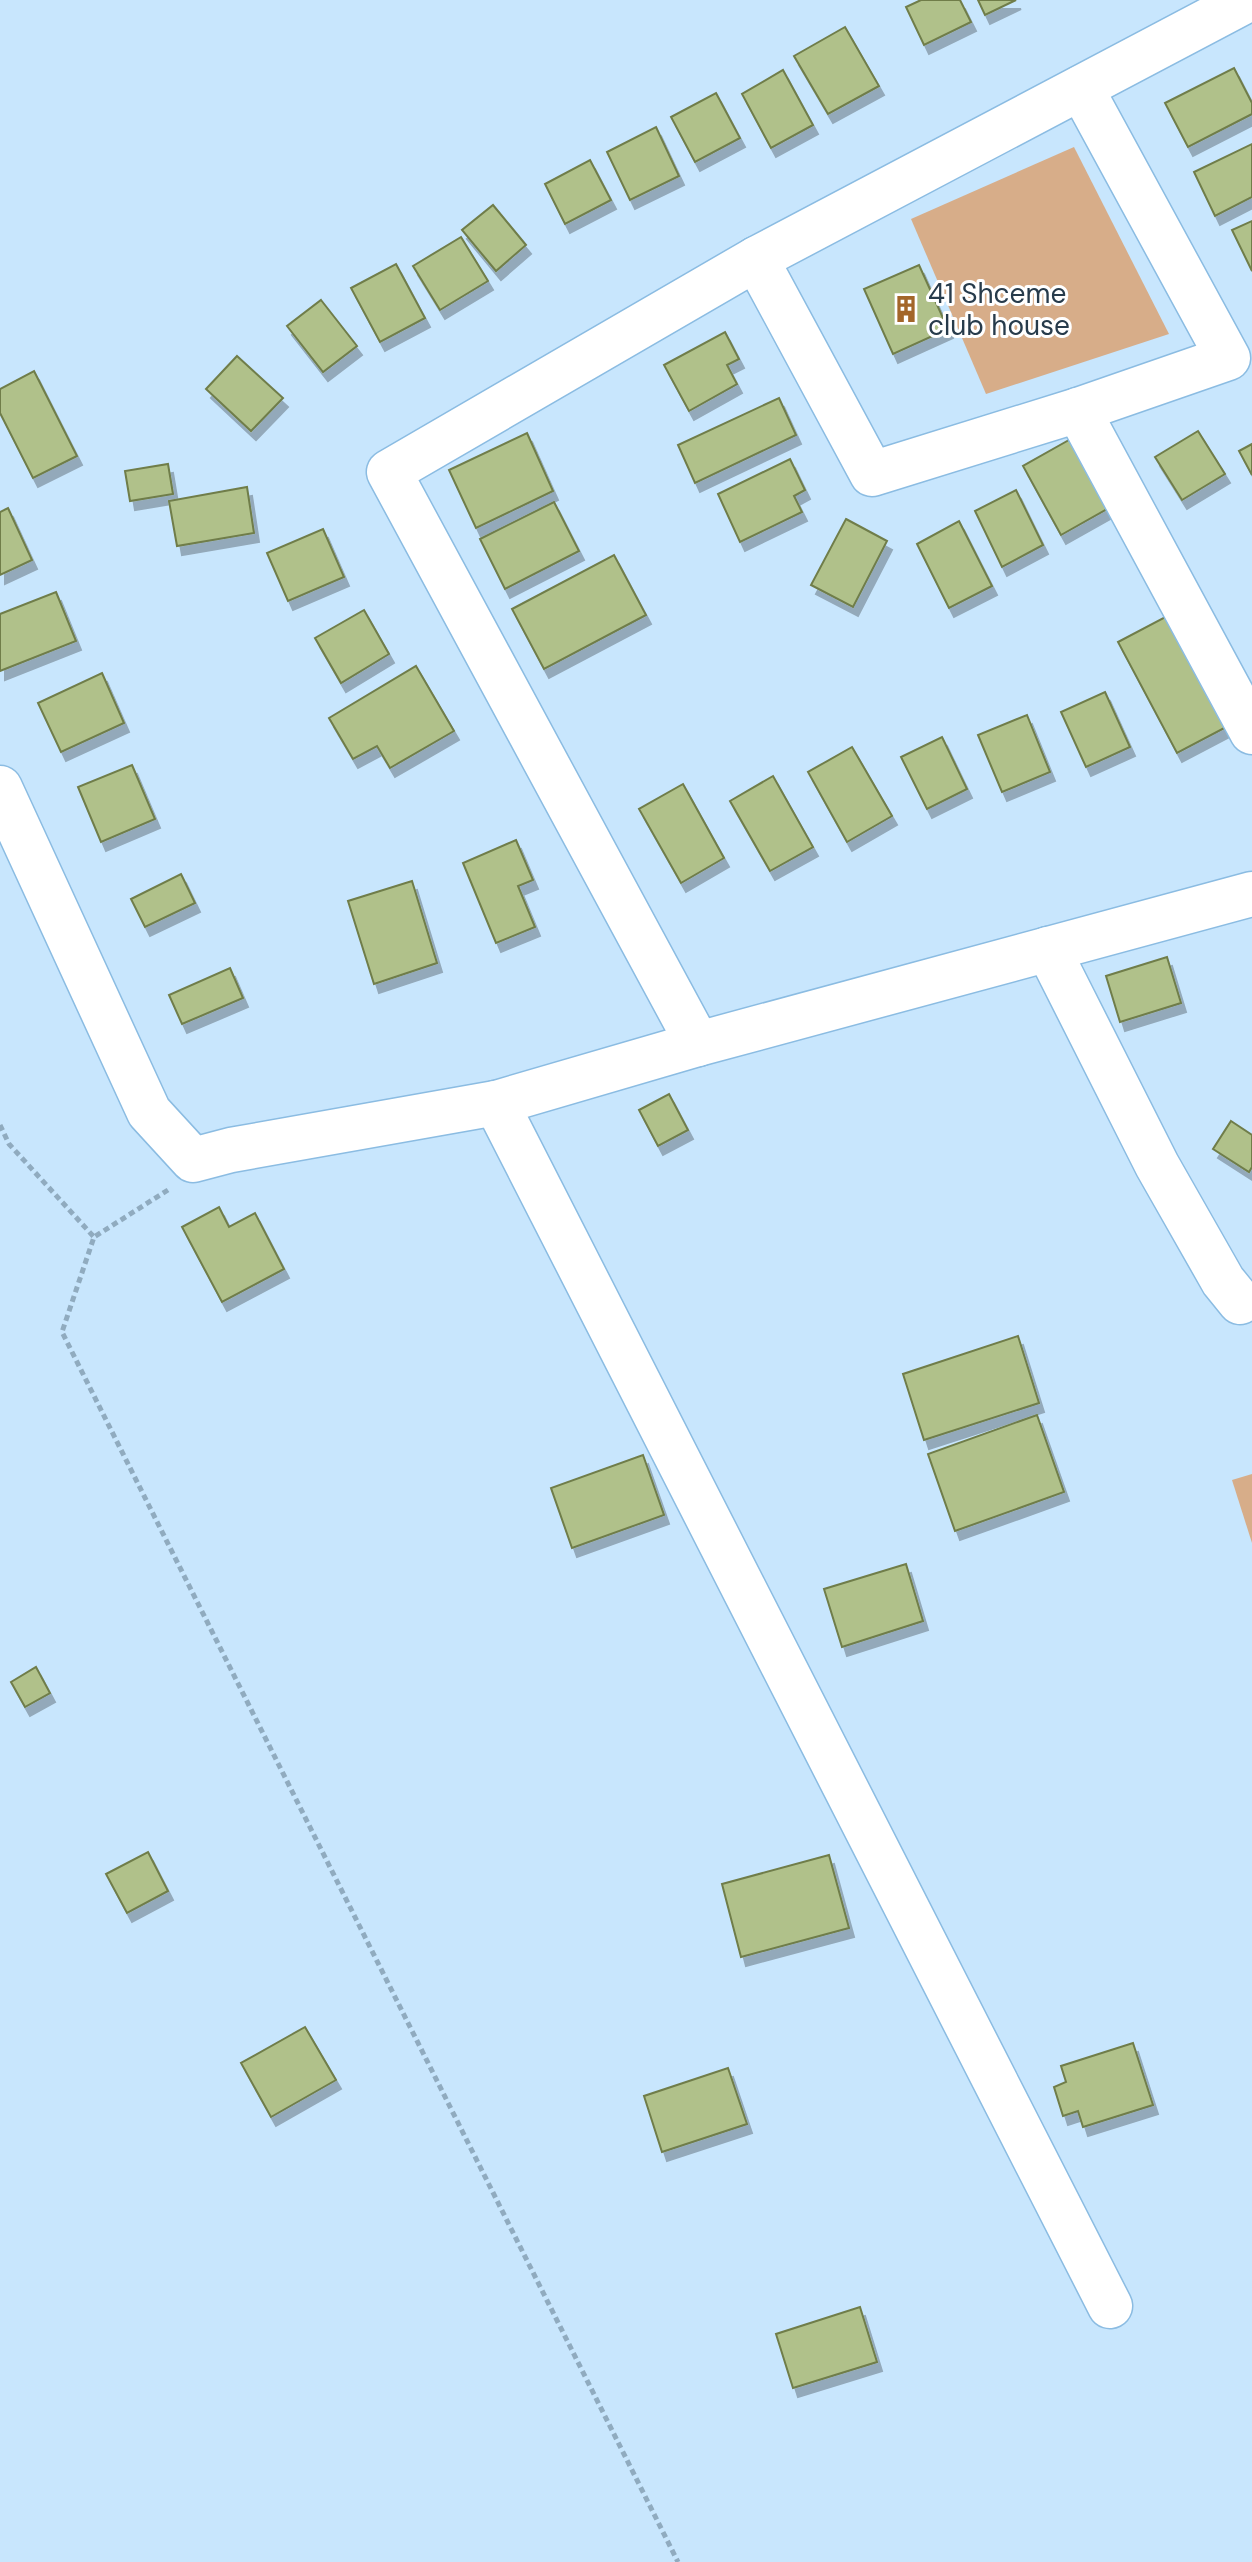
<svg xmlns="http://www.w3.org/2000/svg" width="1252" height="2562" viewBox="0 0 1252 2562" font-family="'DM Sans',sans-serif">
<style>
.green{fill:#d7ad89}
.building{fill:#b0c18a;stroke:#6f7d4a;stroke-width:2;filter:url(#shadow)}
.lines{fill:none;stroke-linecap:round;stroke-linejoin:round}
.minor-casing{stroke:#8bbce2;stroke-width:47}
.path{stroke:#90abbf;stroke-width:5;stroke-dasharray:6 4;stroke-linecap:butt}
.minor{stroke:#fff;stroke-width:44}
.labels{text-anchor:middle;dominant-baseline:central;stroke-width:6;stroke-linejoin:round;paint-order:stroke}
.poi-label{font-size:28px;fill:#273b4b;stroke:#fff;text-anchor:start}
</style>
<defs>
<filter id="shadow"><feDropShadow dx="5" dy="9" stdDeviation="0" flood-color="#0004"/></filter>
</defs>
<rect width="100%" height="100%" fill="#c8e6fd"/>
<g class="green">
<path d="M1074,147l95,187 -183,60 -75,-175z"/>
<path d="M1252,1474v69l-20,-63z"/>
</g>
<g class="building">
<path d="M921,0h39l11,22 -47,23 -18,-38z"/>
<path d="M978,0h38l-31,15z"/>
<path d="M845,27l34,59 -51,28 -34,-58z"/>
<path d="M1234,68l18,35v11l-64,33 -23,-44z"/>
<path d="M783,70l30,55 -42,23 -29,-54z"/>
<path d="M716,93l24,45 -45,24 -24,-45z"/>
<path d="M656,127l23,49 -49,24 -23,-48z"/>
<path d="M1252,144v53l-37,19 -21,-44z"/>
<path d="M590,160l21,40 -46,24 -20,-40z"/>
<path d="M493,205l33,40 -30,26 -34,-41z"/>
<path d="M1252,221v50l-20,-41z"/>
<path d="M461,237l27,44 -48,29 -27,-44z"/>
<path d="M396,264l29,54 -45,24 -29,-54z"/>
<path d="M919,265l29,64 -55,25 -29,-65z"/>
<path d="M321,300l36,46 -34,26 -36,-46z"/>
<path d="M725,332l14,27 -12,6 10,19 -48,27 -25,-46z"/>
<path d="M237,356l46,42 -32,33 -45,-42z"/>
<path d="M34,371l43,85 -44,22 -33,-65v-24z"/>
<path d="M779,398l17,37 -101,48 -17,-38z"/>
<path d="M1198,431l27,43 -43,26 -27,-43z"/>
<path d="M527,433l26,58 -77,37 -27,-58z"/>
<path d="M1076,436l38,69 -53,30 -38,-69z"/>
<path d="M1252,444v31l-13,-24z"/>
<path d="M790,459l15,31 -11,6 8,16 -62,30 -22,-48z"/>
<path d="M168,464l5,30 -43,7 -5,-30z"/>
<path d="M247,487l7,46 -77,13 -8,-45z"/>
<path d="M1016,490l27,55 -41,22 -27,-56z"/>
<path d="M554,502l25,49 -74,38 -25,-50z"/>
<path d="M8,508l24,52 -32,15v-63z"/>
<path d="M846,519l41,22 -34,66 -42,-22z"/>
<path d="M959,521l33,65 -43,22 -32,-64z"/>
<path d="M323,529l21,48 -56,24 -21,-48z"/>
<path d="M614,555l32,60 -102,54 -32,-60z"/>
<path d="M56,592l20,49 -76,30v-57z"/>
<path d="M364,610l25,44 -48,29 -26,-45z"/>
<path d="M1171,614l59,111 -53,28 -59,-111z"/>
<path d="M416,666l38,65 -64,37 -13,-22 -24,13 -24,-41z"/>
<path d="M102,673l22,50 -63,29 -23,-49z"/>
<path d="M1105,692l25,55 -44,20 -25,-55z"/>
<path d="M1027,715l23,57 -48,20 -24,-57z"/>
<path d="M942,737l25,52 -40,20 -26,-52z"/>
<path d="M852,747l40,69 -45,26 -39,-70z"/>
<path d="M132,765l23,54 -54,23 -23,-55z"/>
<path d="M773,776l40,71 -43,24 -40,-70z"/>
<path d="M683,784l41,74 -43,25 -42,-74z"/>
<path d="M516,840l17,40 -15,6 17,41 -39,16 -33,-80z"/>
<path d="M181,874l14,29 -50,24 -14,-28z"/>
<path d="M412,881l25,82 -63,21 -26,-83z"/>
<path d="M1167,957l14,46 -61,19 -14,-46z"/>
<path d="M230,968l13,30 -61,26 -13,-29z"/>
<path d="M669,1094l19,36 -30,16 -19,-36z"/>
<path d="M1231,1121l21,14v32l-3,5 -36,-23z"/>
<path d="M219,1207l10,20 26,-14 29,56 -62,33 -40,-75z"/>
<path d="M1018,1336l21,67 -115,37 -21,-66z"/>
<path d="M1037,1415l27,77 -109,39 -27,-77z"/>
<path d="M643,1455l21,60 -92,33 -21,-60z"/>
<path d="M906,1564l17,57 -81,26 -18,-58z"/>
<path d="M36,1667l14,26 -25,14 -14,-25z"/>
<path d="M148,1852l20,39 -41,22 -21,-39z"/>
<path d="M829,1855l20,73 -108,29 -19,-73z"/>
<path d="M305,2027l31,53 -65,37 -30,-54z"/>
<path d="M1133,2043l20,62 -70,22 -5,-16 -15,5 -9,-29 12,-5 -5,-16z"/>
<path d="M728,2068l19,56 -85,28 -18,-56z"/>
<path d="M860,2307l17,55 -84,26 -17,-54z"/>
</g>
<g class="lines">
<g class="minor-casing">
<g id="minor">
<path d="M756,259l116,215 206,-64 150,-52 -147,-270"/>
<path d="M1078,410l174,322"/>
<path d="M0,788l149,324 44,48 38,-10 265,-47 202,-59 554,-150"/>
<path d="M1048,949l109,216 66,116 17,21"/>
<path d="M698,1044l-309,-572 367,-213 491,-259"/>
<path d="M496,1103l614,1203"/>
</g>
</g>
<g class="path">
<path d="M0,1125l9,19 85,93"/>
<path d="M168,1190l-74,47 -32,95 616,1230"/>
</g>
<use href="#minor" class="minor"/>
</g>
<defs>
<g id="building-bare" transform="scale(2.16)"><path d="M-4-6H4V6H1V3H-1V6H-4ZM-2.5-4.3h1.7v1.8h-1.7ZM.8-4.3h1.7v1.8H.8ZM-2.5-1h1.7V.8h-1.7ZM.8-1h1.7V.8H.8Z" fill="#a3662a" stroke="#fff" stroke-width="2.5" paint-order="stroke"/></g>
</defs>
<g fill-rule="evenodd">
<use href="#building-bare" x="906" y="309"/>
</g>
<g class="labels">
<g class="poi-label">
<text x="928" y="293">41 Shceme<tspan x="928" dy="32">club house</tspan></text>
</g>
</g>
</svg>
